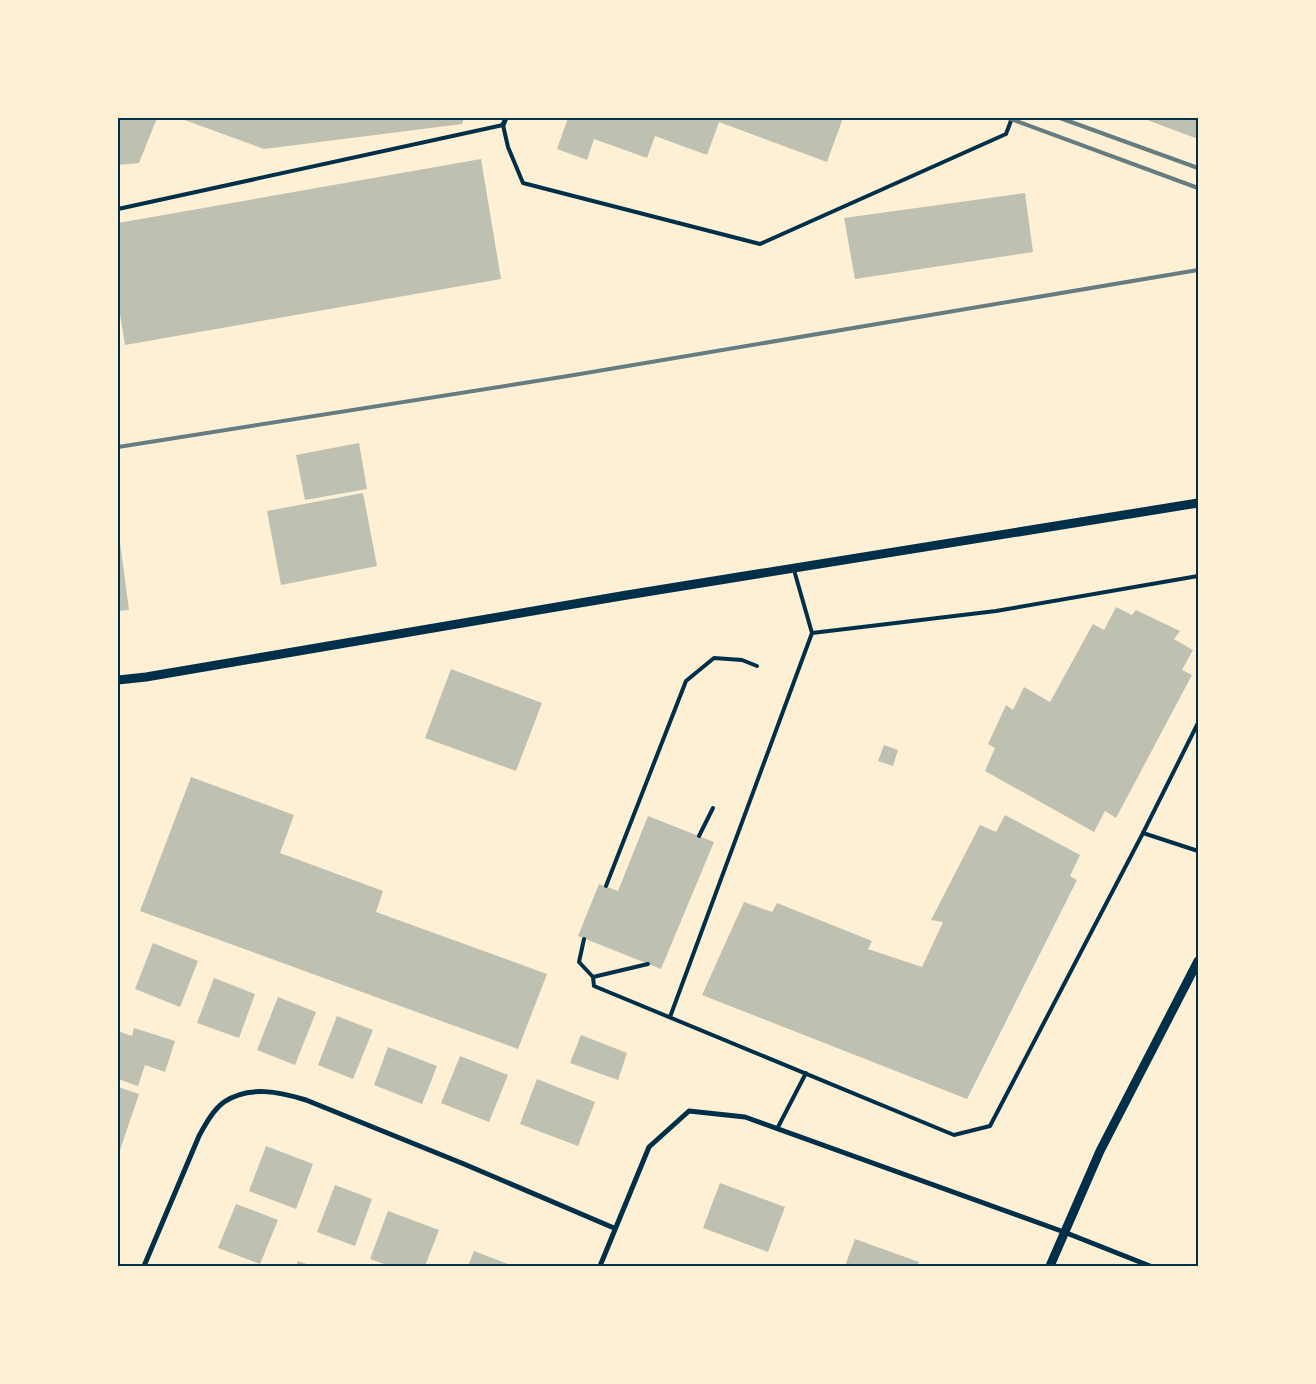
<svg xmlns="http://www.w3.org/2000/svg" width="1316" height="1384" viewBox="0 0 1316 1384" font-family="Quicksand,sans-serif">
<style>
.building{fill:#bec0b2}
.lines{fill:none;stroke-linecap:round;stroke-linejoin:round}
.service{stroke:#003049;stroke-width:4}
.minor{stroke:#003049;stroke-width:5}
.tertiary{stroke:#003049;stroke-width:9}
.rail{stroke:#657d81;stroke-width:4}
.neatline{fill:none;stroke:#003049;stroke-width:2}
</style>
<rect width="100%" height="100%" fill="#fdf0d5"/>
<g class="building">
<path d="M118,118h39l-18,45 -21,2z"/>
<path d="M179,118h285l-2,6 -198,25z"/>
<path d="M568,118h275l-16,44 -108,-40 -12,33 -52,-19 -8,22 -53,-19 -7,21 -30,-11z"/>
<path d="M1142,118h56v21z"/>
<path d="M481,159l20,120 -376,66 -7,-44v-78z"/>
<path d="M1025,193l8,59 -178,27 -11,-61z"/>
<path d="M359,443l8,46 -62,11 -9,-45z"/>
<path d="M363,493l14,73 -96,19 -14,-74z"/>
<path d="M118,535h1l10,75 -11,1z"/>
<path d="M1116,607l16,8 4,-5 44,21 -6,8 19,11 -11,20 10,5 -76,143 -11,-7 -11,21 -109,-61 10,-23 -7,-4 18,-39 7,5 11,-23 26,15 43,-78 11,6z"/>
<path d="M451,669l91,34 -26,68 -91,-33z"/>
<path d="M884,745l14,5 -5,16 -15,-5z"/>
<path d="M191,777l103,38 -14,38 103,38 -7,21 171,62 -29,75 -378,-138z"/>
<path d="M1005,815l75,40 -10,21 7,4 -110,219 -265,-104 42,-93 28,10 5,-9 95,38 -4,8 54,18 21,-45 -12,-2 49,-95 16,7z"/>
<path d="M648,816l66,26 -53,127 -83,-33 21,-52 19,7z"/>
<path d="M153,943l45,18 -18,46 -45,-18z"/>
<path d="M214,978l41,16 -16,44 -42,-15z"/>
<path d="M278,997l38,15 -21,53 -38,-15z"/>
<path d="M337,1016l36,14 -20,49 -35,-14z"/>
<path d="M134,1028l41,13 -10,31 -20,-7 -7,21 -20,-7v-48l14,5z"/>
<path d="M581,1035l46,18 -9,27 -48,-17z"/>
<path d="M388,1047l49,19 -15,38 -48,-19z"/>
<path d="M460,1056l48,19 -19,47 -48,-19z"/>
<path d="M537,1079l58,23 -17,44 -58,-22z"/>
<path d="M118,1087l21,7 -19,56 -2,-1z"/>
<path d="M266,1146l47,18 -17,45 -47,-18z"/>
<path d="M720,1183l65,24 -17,45 -65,-24z"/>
<path d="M335,1185l37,14 -17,47 -38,-14z"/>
<path d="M236,1204l42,16 -18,44 -42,-16z"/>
<path d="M388,1211l51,19 -14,36h-35l-20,-7z"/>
<path d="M855,1239l64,23 -2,4h-72z"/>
<path d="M474,1251l39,15h-45z"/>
<path d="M298,1261l14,5h-16z"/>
</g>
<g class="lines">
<g class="service">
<path d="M118,209l385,-84 5,22 15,36 237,61 246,-110 6,-16"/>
<path d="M812,633l184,-22 202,-35"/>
<path d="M1198,723l-55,110 55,18"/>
<path d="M699,836l14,-28"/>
<path d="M606,886l80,-205 28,-23 28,2 15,6"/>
<path d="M584,939l-5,23 14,15 1,9 360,149 36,-9 153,-293"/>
<path d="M593,977l55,-13"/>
<path d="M670,1017l142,-384 -18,-63"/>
<path d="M777,1129l29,-56"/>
</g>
<g class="minor">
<path d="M503,125l3,-7"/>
<path d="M144,1266l55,-130c6,-11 14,-26 25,-34 25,-17 56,-10 82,-2l158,64 150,64"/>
<path d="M600,1266l49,-119 40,-36 56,6 319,115 86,34"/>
</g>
<g class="tertiary">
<path d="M118,680l28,-3 481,-82 571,-92"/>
<path d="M1050,1266l50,-115 98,-190"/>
</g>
<g class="rail">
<path d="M1008,118l190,70"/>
<path d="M1060,118l138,50"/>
<path d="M118,447l450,-71 630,-106"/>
</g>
</g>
<rect width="1316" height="1384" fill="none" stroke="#fdf0d5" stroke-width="238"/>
<rect x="119" y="119" width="1078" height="1146" class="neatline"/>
</svg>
